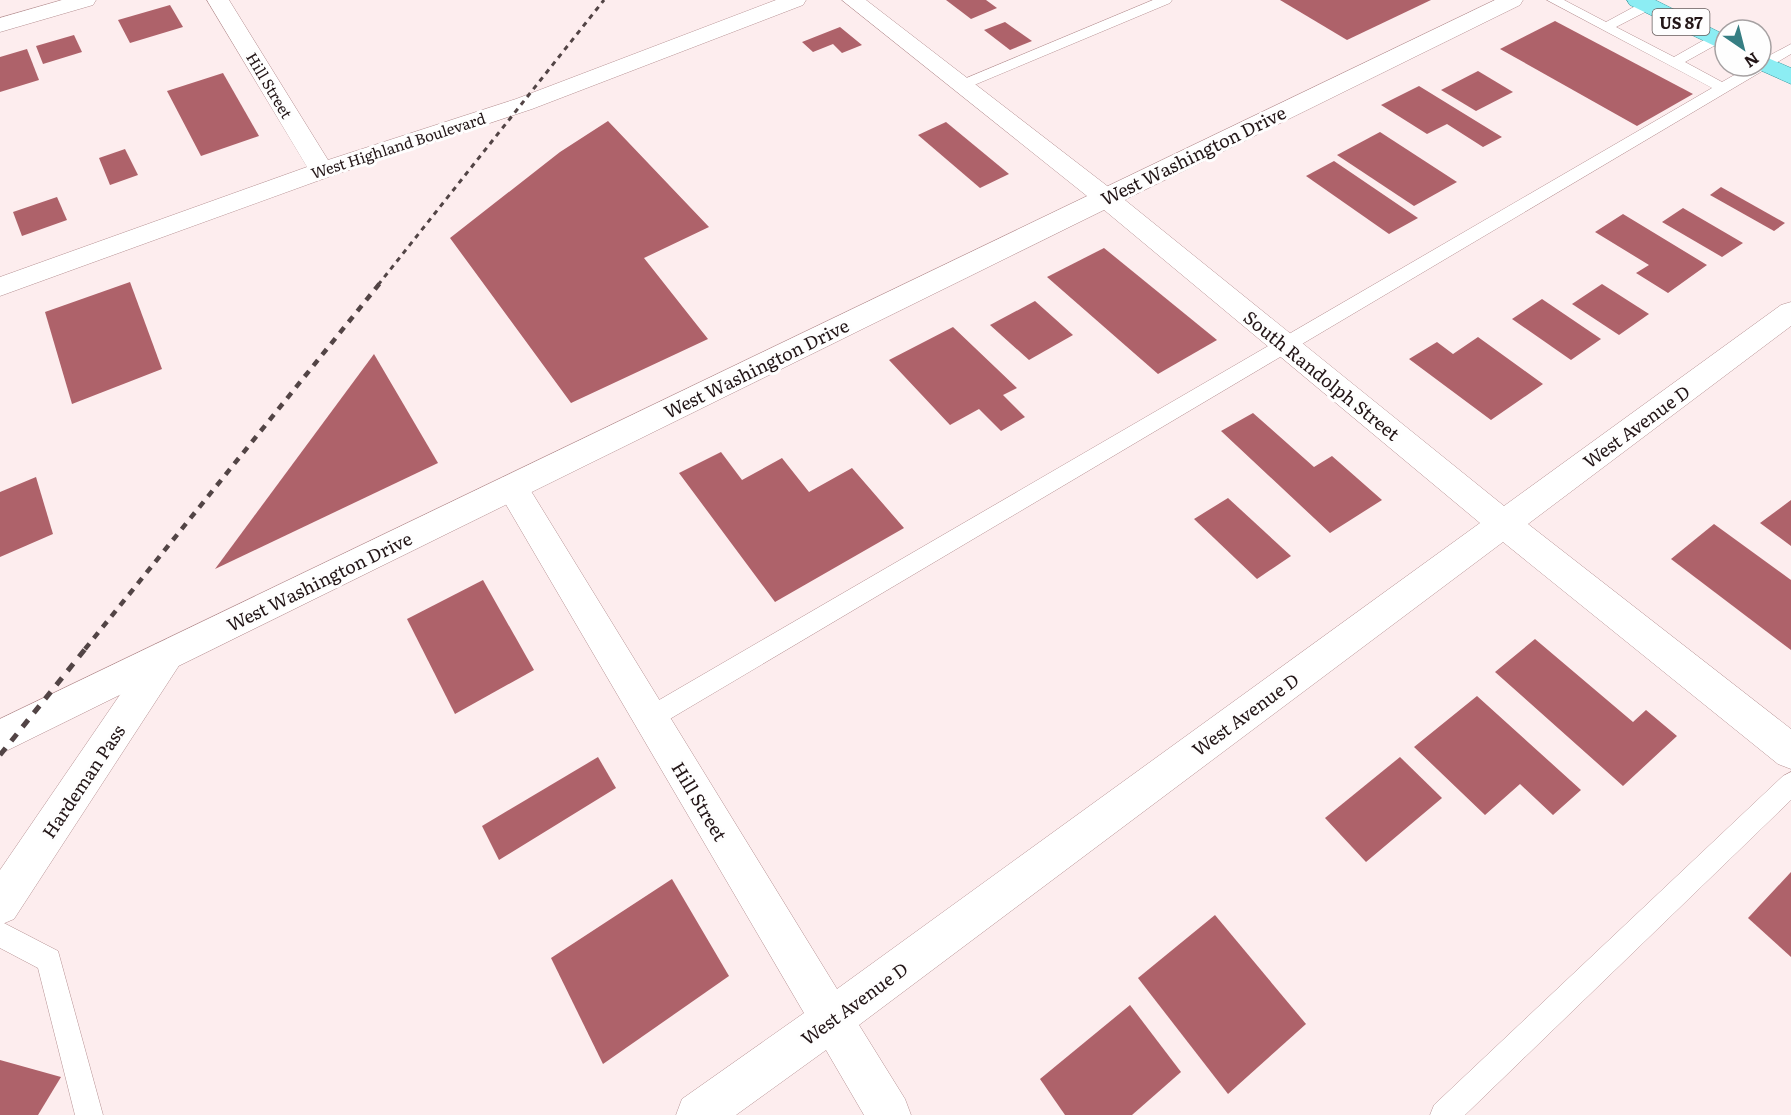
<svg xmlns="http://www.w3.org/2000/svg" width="1791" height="1115" viewBox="0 0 1791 1115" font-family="Literata,serif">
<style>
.building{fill:#ae626a}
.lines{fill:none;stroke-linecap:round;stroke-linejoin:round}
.lane-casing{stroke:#b69193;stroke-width:1}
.street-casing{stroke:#b69193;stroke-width:1}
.secondary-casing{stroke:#b69193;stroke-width:1}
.primary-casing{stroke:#359aa1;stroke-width:1}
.lane{fill:#fff;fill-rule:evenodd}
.street{fill:#fff;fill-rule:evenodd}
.secondary{fill:#fff;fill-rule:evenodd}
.primary{fill:#8cedf3;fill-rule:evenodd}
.rail-far2{stroke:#524445;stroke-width:3;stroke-dasharray:5 5;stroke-linecap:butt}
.rail-far1{stroke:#524445;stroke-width:4.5;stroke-dasharray:7 7;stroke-linecap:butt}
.rail{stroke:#524445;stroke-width:5;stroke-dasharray:9 9;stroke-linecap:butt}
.labels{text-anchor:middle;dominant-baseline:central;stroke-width:6;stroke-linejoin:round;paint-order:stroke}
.far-street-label{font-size:15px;fill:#231617;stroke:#fefefe}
.shield{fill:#fefefe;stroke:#655c5c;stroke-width:1.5}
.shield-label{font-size:16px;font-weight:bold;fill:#231617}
.street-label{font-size:18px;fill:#231617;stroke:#fefefe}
</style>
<rect width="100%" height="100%" fill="#fdedee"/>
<g class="building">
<path d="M946,0h40l11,8 -26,11z"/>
<path d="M1280,0h151l-84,40z"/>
<path d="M170,5l13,22 -53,16 -12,-23z"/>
<path d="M1555,21l138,73 -56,32 -137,-77z"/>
<path d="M1005,22l27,19 -22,9 -26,-20z"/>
<path d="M840,27l22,18 -20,8 -9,-9 -20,8 -11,-10z"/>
<path d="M74,35l8,17 -39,12 -7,-18z"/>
<path d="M27,49l12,31 -39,12v-35z"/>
<path d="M1478,71l35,21 -37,19 -35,-21z"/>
<path d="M223,73l36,63 -58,20 -34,-65z"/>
<path d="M1419,86l83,51 -19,10 -36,-23 -20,10 -46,-29z"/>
<path d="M608,121l101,106 -65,31 64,81 -137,64 -121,-165 110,-86z"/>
<path d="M946,122l63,52 -29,14 -62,-53z"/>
<path d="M1380,132l77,50 -43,24 -77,-51z"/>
<path d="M125,149l13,26 -28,10 -11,-27z"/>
<path d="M1334,161l84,57 -29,16 -83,-58z"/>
<path d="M1721,187l64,36 -11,8 -64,-36z"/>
<path d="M57,197l10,23 -45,16 -9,-24z"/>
<path d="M1683,208l60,35 -21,14 -60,-35z"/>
<path d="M1623,214l84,51 -39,28 -32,-20 13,-8 -54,-33z"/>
<path d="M1104,248l113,92 -59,34 -111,-97z"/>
<path d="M130,282l32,87 -90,35 -27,-92z"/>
<path d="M1602,284l47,30 -30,21 -47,-31z"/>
<path d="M1542,299l59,40 -30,21 -59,-41z"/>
<path d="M1035,301l38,34 -44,25 -39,-35z"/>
<path d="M953,327l64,61 -14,7 22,22 -24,14 -22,-22 -29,16 -61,-65z"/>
<path d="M1478,337l65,47 -52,36 -82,-61 28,-17 16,12z"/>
<path d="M374,354l64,109 -223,106z"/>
<path d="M1253,413l61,54 18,-11 50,44 -52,33 -109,-102z"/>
<path d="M721,452l21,28 40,-22 27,34 43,-24 52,60 -129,74 -96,-129z"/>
<path d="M36,477l17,57 -53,23v-65z"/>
<path d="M1228,498l63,58 -34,23 -63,-60z"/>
<path d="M1791,500v46l-31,-23z"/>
<path d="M1714,524l77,56v70l-120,-91z"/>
<path d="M483,580l51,90 -79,44 -48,-95z"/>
<path d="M1535,639l98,83 13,-12 31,26 -54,50 -128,-114z"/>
<path d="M1477,696l104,94 -28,25 -33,-31 -35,31 -71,-68z"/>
<path d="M598,757l18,31 -117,72 -17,-34z"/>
<path d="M1400,757l42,41 -76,64 -41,-44z"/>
<path d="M1791,872v85l-43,-39z"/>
<path d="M672,879l57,97 -126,88 -52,-106z"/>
<path d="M1215,915l91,109 -78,70 -90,-116z"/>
<path d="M1130,1005l51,67 -49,43h-67l-25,-36z"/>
<path d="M0,1060l61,17 -23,38h-38z"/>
</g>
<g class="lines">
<g class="lane-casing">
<g id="lane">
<path d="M1153,0h19l-2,3 -203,85 -5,1 -7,-4 2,-3z"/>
<path d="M1547,0h17l42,22 37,-20h10l2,3 -2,3 -37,19 58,30 37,-21h10l2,3 -2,3 -36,20 37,20 28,-16h11v-6l30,-16v10l-1133,672 -8,3 -8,-3 -4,-8 4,-8 1070,-622z"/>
<path d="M1791,772v28l-326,315h-35l4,-10 349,-329z"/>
<path d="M0,921l58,30 45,164h-28l-37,-147 -38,-20z"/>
</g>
</g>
<g class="street-casing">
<g id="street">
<path d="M62,0h34l-3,5 -93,27v-14z"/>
<path d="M207,0h22l99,160 188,-61 260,-99h30l-3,5 -271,104 -201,67 -331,120v-19l307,-110z"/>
<path d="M842,0h24l249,192 389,314 277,-201 10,-3v24l-263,198 263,205v40l-13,-5 -275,-222 -644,483 46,74 6,16h-47l-38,-65 -90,65h-60l6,-16 122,-86 -303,-517 -5,-9 5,-9 11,-4 11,4 314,511 643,-466 -383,-319z"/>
<path d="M166,640l12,5 6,11 -6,11 -164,252 -14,6v-55l154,-225z"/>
</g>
</g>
<g class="secondary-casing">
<path id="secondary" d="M1495,0h28l-3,5 -1520,749v-35z"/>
</g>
<g class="primary-casing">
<g id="primary">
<path d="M1627,0h28l70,35v16l-95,-46z"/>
<path d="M1761,55l30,13v16l-38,-17 8,-1z"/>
</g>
</g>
<use href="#lane" class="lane"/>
<use href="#street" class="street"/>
<use href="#secondary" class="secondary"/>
<use href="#primary" class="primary"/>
<path class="rail-far2" d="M378,285l226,-285"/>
<path class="rail-far1" d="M85,649l295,-366"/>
<path class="rail" d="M0,755l86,-107"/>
</g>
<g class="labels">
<g class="far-street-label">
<text transform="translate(270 85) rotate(59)">Hill Street</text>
<text transform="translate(398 145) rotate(-18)">West Highland Boulevard</text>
</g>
<rect class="shield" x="1652.5" y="9" width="57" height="26" rx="4.5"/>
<g class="shield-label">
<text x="1681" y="22">US 87</text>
</g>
<g class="street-label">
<text transform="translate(1193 155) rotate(-26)">West Washington Drive</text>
<text transform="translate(756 368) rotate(-26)">West Washington Drive</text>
<text transform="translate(1322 375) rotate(39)">South Randolph Street</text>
<text transform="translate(1636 426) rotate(-36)">West Avenue D</text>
<text transform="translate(319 581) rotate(-26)">West Washington Drive</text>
<text transform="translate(1245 714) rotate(-36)">West Avenue D</text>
<text transform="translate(83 781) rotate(-56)">Hardeman Pass</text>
<text transform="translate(700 801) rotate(59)">Hill Street</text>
<text transform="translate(854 1003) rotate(-36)">West Avenue D</text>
</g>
</g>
<g transform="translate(1743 48) rotate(145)"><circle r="28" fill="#fefefe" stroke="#a6a1a2" stroke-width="1.5"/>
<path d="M0-4.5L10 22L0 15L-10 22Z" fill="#367e83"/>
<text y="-9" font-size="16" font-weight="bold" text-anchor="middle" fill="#231617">N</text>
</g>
</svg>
